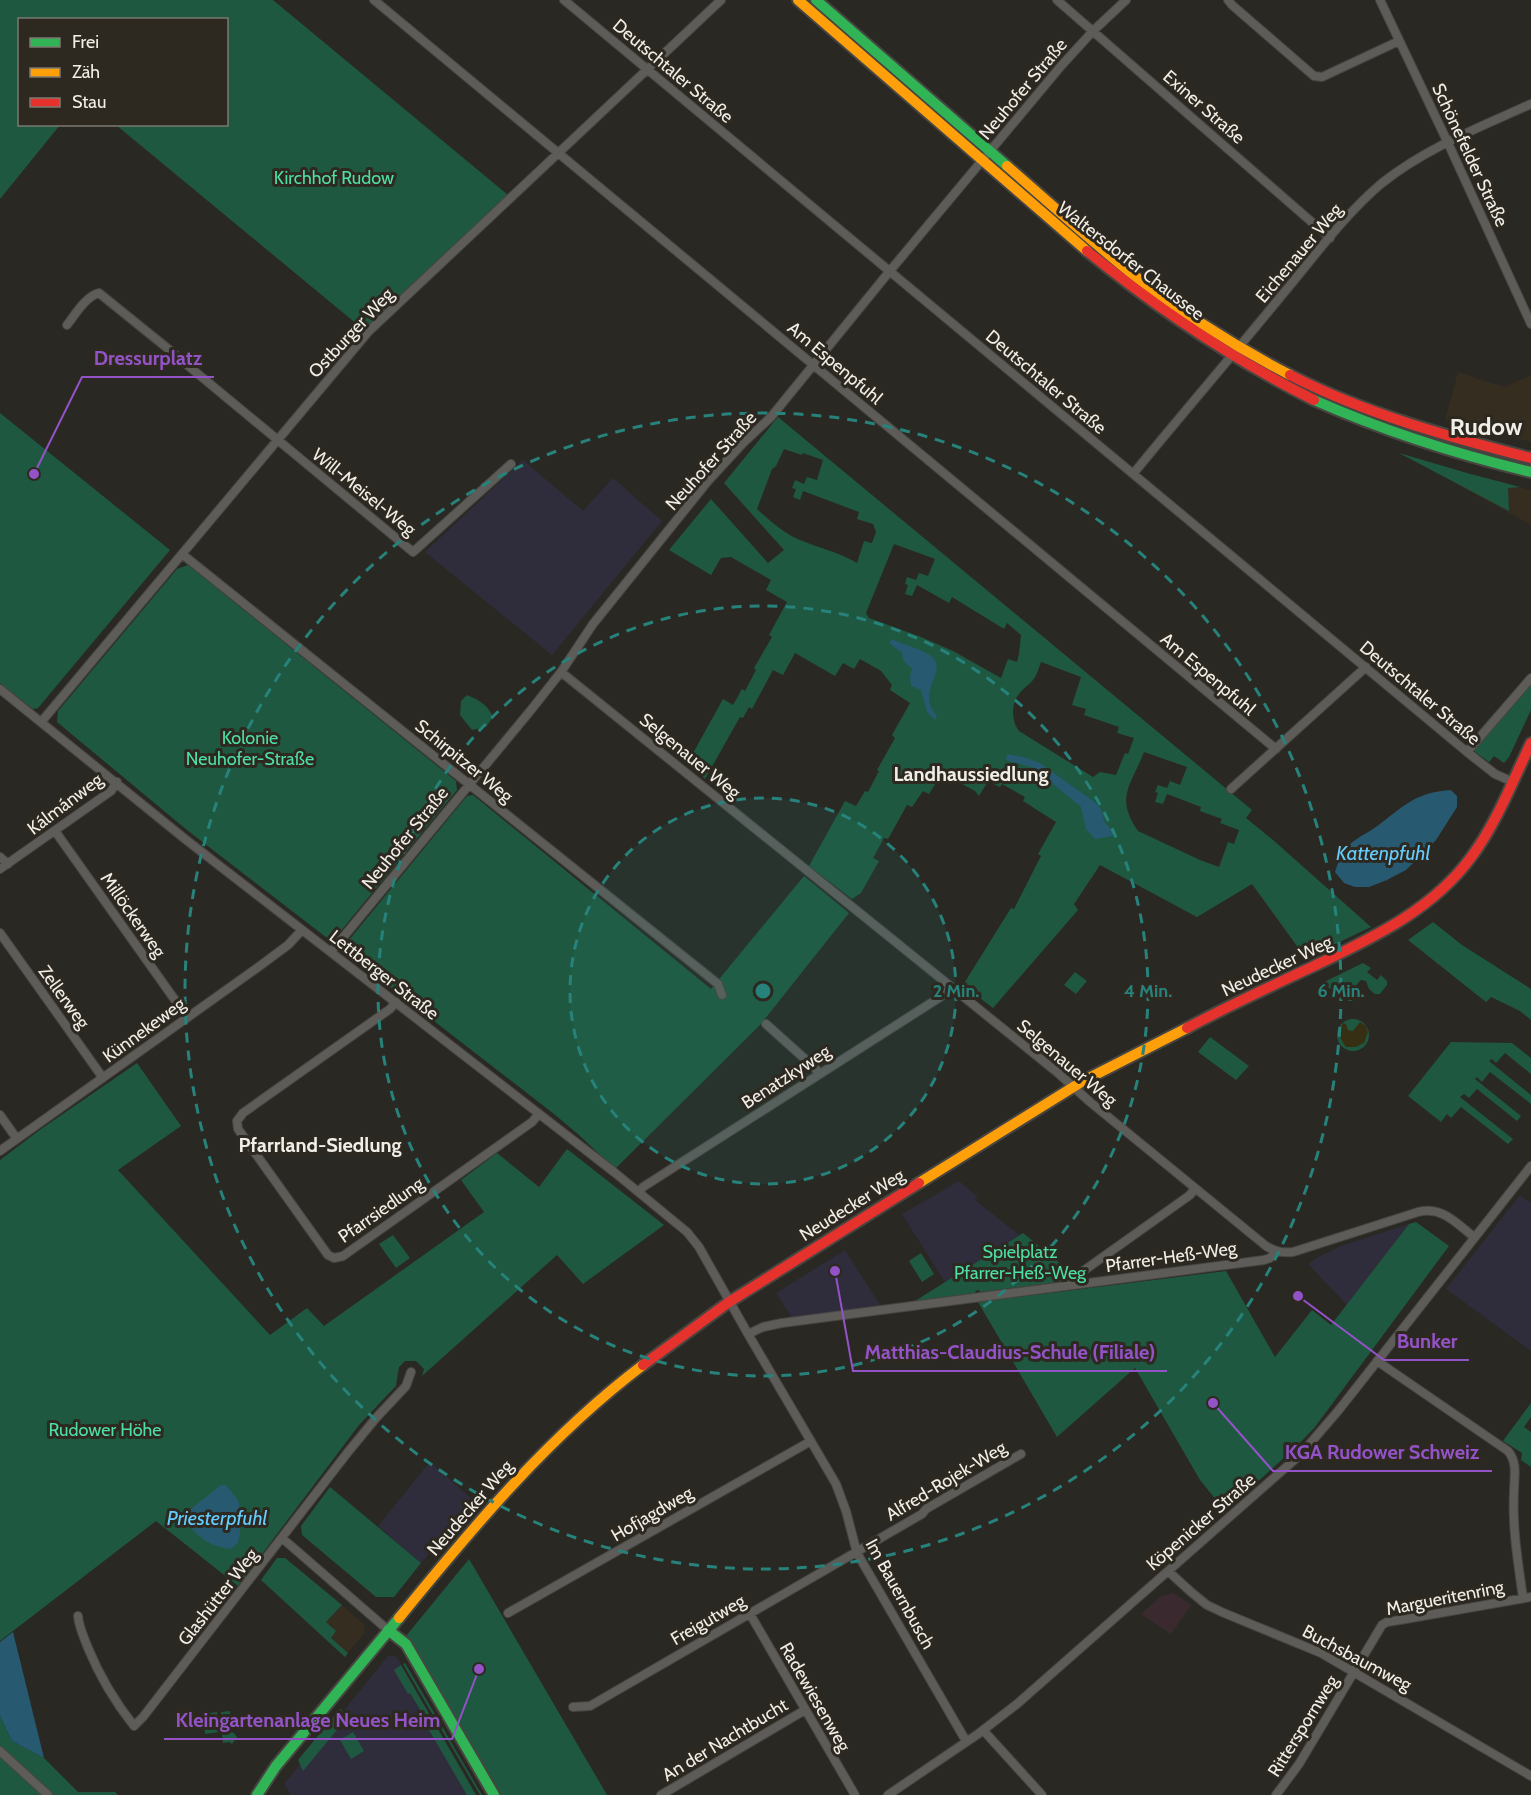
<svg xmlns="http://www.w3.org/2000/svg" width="1531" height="1795" viewBox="0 0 1531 1795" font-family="Cabin,sans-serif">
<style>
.built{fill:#342d20}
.industrial{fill:#3a2a2f}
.education{fill:#2f2d3b}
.green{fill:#1f5840;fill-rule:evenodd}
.sand{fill:#372f13}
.water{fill:#275970}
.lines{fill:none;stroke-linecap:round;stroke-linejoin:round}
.street-casing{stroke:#474541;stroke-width:10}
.fast-casing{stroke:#474541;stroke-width:14}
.slow-casing{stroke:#474541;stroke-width:14}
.jam-casing{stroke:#474541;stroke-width:14}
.street{stroke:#5e5c58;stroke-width:8}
.fast{stroke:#30b455;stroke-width:10}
.slow{stroke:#ff9f0a;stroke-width:10}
.jam{stroke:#e5322d;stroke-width:10}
.ring{fill:none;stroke:#26827a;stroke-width:3;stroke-dasharray:10 8}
.labels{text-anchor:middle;stroke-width:6;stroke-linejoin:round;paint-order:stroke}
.street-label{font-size:18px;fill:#f1eee8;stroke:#2d2920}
.park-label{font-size:18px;fill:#4ddfa6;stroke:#2d2920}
.neighbourhood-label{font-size:20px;font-weight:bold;fill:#f1eee8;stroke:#2d2920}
.water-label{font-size:20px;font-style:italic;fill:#65ccfe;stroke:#2d2920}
.district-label{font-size:24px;font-weight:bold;fill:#f1eee8;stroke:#2d2920}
.centre{fill:#26827a;stroke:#2d2920;stroke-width:3}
.ring-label{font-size:18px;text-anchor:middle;font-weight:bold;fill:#26827a;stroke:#2d2920;stroke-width:6;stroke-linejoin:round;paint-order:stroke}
.leader{fill:none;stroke:#9353c7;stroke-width:2}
.callout-dot{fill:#9353c7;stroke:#2d2920;stroke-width:2}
.callout-label{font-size:20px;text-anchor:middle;font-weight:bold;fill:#9353c7;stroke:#2d2920;stroke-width:6;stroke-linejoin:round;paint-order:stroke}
</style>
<rect width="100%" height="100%" fill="#2a2823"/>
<path class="built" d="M1458 372 1504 387 1531 375V442L1445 420Z
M1465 473 1531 490V525L1458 485Z
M342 1605 364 1624 365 1632 348 1653 330 1638 326 1622Z"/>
<path class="industrial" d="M1173 1593 1191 1605 1171 1634 1141 1614 1161 1596Z"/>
<path class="education" d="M523 460 583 511 613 478 662 521 552 655 425 552Z
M959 1181 978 1197 975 1200 1019 1235 945 1282 902 1214Z
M1520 1195 1531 1203V1351L1446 1289Z
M1409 1224 1347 1305 1308 1264 1320 1256 1341 1246Z
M845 1250 880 1305 792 1318 776 1293Z
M430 1462 474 1501 421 1563 378 1526Z
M388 1656H396L476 1795H291L284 1784Z"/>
<path class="green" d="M0 0H273L508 195 364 330 116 125 226 124V20H20V124L60 125 0 199Z
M996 162 1225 344 1224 347 1152 298 993 165Z
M0 413 170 550 38 708 33 709 0 683Z
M778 417 1252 810 1246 818 1273 840 1371 927 1323 950 1321 946 1302 953 1252 884 1197 917 1100 865 1074 904 1078 910 993 1008 963 985 1011 908 1014 909 1041 856 1038 854 1056 822 1023 801 1025 797 1002 784 1000 787 988 781 979 796 975 791 942 773 929 794 923 791 912 807 907 805 888 839 884 838 873 858 879 861 861 893 852 899 809 866 845 801 856 806 865 791 868 792 879 771 877 770 895 738 892 735 910 703 890 690 892 685 881 671 860 659 854 669 843 663 835 676 795 653 783 675 773 670 752 709 749 707 743 718 740 717 705 779 687 764 723 699 733 705 742 689 745 691 756 670 754 668 772 637 769 635 787 602 766 590 771 580 731 557 721 558 711 575 669 550 711 499 768 563 784 550 724 483ZM784 449 802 455 803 453 823 460 817 480 807 477 804 484 795 480 792 488 796 489 793 497 800 500 803 491 859 512 857 519 873 524 876 532 872 543 864 541 857 563C839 552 819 548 800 540 783 533 770 521 757 509L772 469 776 466ZM894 544 935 559 928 576 919 573 916 580 907 577 905 584 908 585 905 594 912 596 917 585 949 603 952 597 1004 629 1007 623 1021 635 1019 654 1017 662 1008 659 1001 678 953 651 921 637 869 618 866 613ZM1041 662 1081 677 1072 705 1086 709 1084 715 1119 727 1117 733 1134 738 1128 754 1125 753 1116 775 1100 772 1093 777 1019 731C1011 721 1011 704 1019 694 1023 688 1029 685 1033 680 1037 676 1039 667 1041 662ZM1144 752 1187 767 1180 785 1170 781 1167 788 1158 785 1155 792 1158 793 1155 802 1163 804 1167 794 1201 807 1200 811 1222 819 1220 823 1239 830 1234 844 1228 842 1219 867 1200 860 1138 831C1114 797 1132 784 1144 752Z
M1399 453 1467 473 1520 487 1508 488 1509 511Z
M188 565 456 781 457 790 335 938H327L187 830 57 722 58 711 177 569Z
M1531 682V710L1509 757 1504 763 1494 756 1489 762 1474 751V748Z
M467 695C479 700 488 705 493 717L486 727 472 730 460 715 461 701Z
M473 795 711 989 804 876 849 913 760 1025 615 1169 579 1135 554 1114 345 952 344 946 467 796Z
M1433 922 1462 945 1531 989V1020L1520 1011 1491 997 1486 1002 1408 940Z
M1363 963 1371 968 1367 972 1377 980 1381 975 1387 981V985L1380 994H1375L1369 989 1366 981 1361 980 1357 984 1352 1001H1349L1326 986 1324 982Z
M1075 972 1087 981 1076 994 1064 985Z
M1337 1035a16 16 0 1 1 32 0a16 16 0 1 1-32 0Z
M1210 1037 1249 1066 1236 1080 1198 1052Z
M1451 1042 1512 1043 1531 1058V1074L1505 1053 1496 1063 1492 1059 1489 1061 1531 1095V1104L1490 1072 1482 1082 1477 1077 1475 1079 1521 1116 1517 1121 1477 1089 1469 1098 1464 1094 1460 1097 1513 1139 1508 1144 1461 1107 1451 1118 1447 1114 1441 1122 1408 1096Z
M137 1063 181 1126 118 1170 270 1335 307 1308 324 1326 484 1212 461 1180 497 1153 539 1187 567 1149 664 1225 583 1284 557 1255 422 1376 424 1369 416 1361H405L399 1367 396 1386 359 1425 238 1586 156 1521 0 1641V1160L41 1129Z
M1416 1222 1449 1246 1315 1427 1296 1447 1225 1511 1200 1480 1135 1368 1057 1437 978 1302 1226 1271 1275 1357 1312 1310 1331 1325 1409 1224Z
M1023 1233 1072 1273 1059 1282 980 1292 979 1290 975 1291 976 1293 915 1301Z
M393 1235 410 1258 396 1268 379 1244Z
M921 1253 934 1274 922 1282 909 1261Z
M1531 1403V1417L1524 1427 1531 1432V1467L1521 1460 1522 1453 1503 1441Z
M330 1487 421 1563 394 1597H376L302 1535 301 1526Z
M277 1558H285L342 1605 326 1622 336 1631 331 1638 348 1653 345 1657 261 1580Z
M469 1559 607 1795H499L406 1636Z
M405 1663 482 1795H480L403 1664Z
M401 1665 476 1795H467L419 1713 421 1711 410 1693 408 1694 394 1670Z
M340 1709 343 1711 342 1713 346 1719 303 1771 298 1760Z
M230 1711 231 1719 225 1722 227 1731 234 1733 237 1737 232 1744 229 1742 223 1743 222 1734 223 1733 221 1712Z
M217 1712 219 1732 205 1734 203 1714Z
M0 1716 12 1741 44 1758 78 1792H115L118 1795H0Z
M353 1732 364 1751 351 1759 340 1740Z"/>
<path class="sand" d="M1360 1022 1366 1026 1368 1032 1364 1043 1356 1047H1346C1339 1038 1338 1033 1343 1023L1346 1024 1348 1030 1353 1031Z"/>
<path class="water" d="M892 639C902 644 924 650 931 656 950 671 914 691 937 716L935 720 927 712 921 690 911 686 910 676 912 669 903 660 902 653 889 643Z
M1007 754 1027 758 1040 763 1096 803 1101 809 1105 823 1114 833 1112 836 1102 838 1095 839 1092 836 1086 829 1081 807 1034 768 1006 760Z
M1451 790 1457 796V807L1436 840 1406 870 1387 880 1369 887H1355L1344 883 1335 872C1347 835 1359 842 1385 820 1408 802 1420 792 1451 790Z
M221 1485H226C230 1490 235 1495 238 1501 241 1507 241 1532 239 1538 239 1543 234 1547 230 1549 210 1546 197 1538 186 1520L191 1509Z
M13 1632 44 1758 12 1741 0 1716V1642Z"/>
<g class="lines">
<defs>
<path id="street" d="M374 0 1276 749
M564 0 1467 752 1495 774 1513 782
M1057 0 1330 238
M1228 0 1232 5 1314 76 1322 77 1399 41
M1380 0 1448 143 1531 324
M67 325C75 315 86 296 99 293L177 356
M186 364 413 552 511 464
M1133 474C1182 414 1233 355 1282 295 1314 257 1344 215 1382 183 1426 148 1480 127 1531 104
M182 554 718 984 722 995
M561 672 1058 1073 1090 1102 1266 1246C1276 1252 1282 1253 1293 1252L1418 1212C1442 1206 1456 1223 1474 1237
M0 689 185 839 614 1172 687 1232 699 1247 748 1334 836 1484 846 1511 857 1553 966 1741
M42 721 369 331 721 0
M1467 752 1531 678
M1231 789 1366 667
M55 831 187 1017
M0 857 8 864
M0 869 111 791 117 782
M0 933 103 1078
M331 952 531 710 561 672 593 624 708 481 743 443 771 417 889 272 1061 66 1093 31 1126 0
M396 1002 390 1009 243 1113 237 1121 238 1129 328 1255 334 1258 343 1256 532 1122 538 1115
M766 1024 815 1068 819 1074
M0 1115 17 1139
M0 1151 257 968 288 945 302 930
M639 1192 643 1187 945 994 950 987
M1073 1285 1072 1279 1190 1195 1195 1188
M748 1334 763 1327 782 1323 1264 1260 1270 1258 1276 1252
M1377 1361 1508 1451C1518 1463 1514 1477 1514 1491 1512 1527 1518 1562 1523 1598
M282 1538 388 1630
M1168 1571 1191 1592 1207 1605 1224 1613 1321 1653 1531 1776
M508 1613 811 1441
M750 1614 855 1795
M78 1616C79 1628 84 1637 88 1648 100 1677 115 1702 134 1726L143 1717 348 1452 376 1418 406 1386 411 1372
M573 1707 590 1706 922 1514 926 1509 1021 1454
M983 1730 1042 1795
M0 1751 48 1795
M661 1795 805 1710
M888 1795 978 1734 1017 1704 1301 1454 1338 1411 1531 1166
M1276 1795 1299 1764 1382 1625 1387 1622 1400 1620 1531 1597"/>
<path id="fast" d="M816 0 1007 166
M1314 400C1384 431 1456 454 1531 472
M388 1630 406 1644 494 1795
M257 1795 276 1766 399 1618"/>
<path id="slow" d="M798 0 1087 251
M1007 166C1050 203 1092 242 1136 277 1184 314 1236 347 1290 375
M919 1183 1083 1081 1187 1028
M399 1618C473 1527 549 1436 643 1365"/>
<path id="jam" d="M1087 251C1158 309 1232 359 1314 400
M1290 375C1366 414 1449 437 1531 458
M1187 1028C1228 1006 1271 986 1314 966 1372 938 1433 910 1472 856 1497 822 1513 780 1531 743
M643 1365 729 1302 919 1183"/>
</defs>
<use href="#street" class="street-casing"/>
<use href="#fast" class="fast-casing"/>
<use href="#slow" class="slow-casing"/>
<use href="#jam" class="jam-casing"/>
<use href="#street" class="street"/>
<use href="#fast" class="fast"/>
<use href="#slow" class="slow"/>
<use href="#jam" class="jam"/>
</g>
<circle cx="763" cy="991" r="193" fill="#26827a" fill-opacity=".12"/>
<g class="ring">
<circle cx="763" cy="991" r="193"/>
<circle cx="763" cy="991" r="385"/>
<circle cx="763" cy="991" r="578"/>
</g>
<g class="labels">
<g class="street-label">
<text transform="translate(673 71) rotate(40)" y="6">Deutschtaler Straße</text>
<text transform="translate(1023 89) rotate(-50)" y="6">Neuhofer Straße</text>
<text transform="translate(1204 107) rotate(41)" y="6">Exiner Straße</text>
<text transform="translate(1470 155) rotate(65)" y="6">Schönefelder Straße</text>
<text transform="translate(1299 253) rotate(-50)" y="6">Eichenauer Weg</text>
<text transform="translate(1131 261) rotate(38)" y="6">Waltersdorfer Chaussee</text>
<text transform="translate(351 333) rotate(-47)" y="6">Ostburger Weg</text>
<text transform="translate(835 363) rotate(40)" y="6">Am Espenpfuhl</text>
<text transform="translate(1046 382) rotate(40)" y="6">Deutschtaler Straße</text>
<text transform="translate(711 461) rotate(-48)" y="6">Neuhofer Straße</text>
<text transform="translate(364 492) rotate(39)" y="6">Will-Meisel-Weg</text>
<text transform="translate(1208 674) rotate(40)" y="6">Am Espenpfuhl</text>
<text transform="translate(1420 693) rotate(40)" y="6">Deutschtaler Straße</text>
<text transform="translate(690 756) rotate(39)" y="6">Selgenauer Weg</text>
<text transform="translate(464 761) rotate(39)" y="6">Schirpitzer Weg</text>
<text transform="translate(65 804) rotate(-37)" y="6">Kálmánweg</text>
<text transform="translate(405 838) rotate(-51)" y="6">Neuhofer Straße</text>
<text transform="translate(133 915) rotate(55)" y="6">Millöckerweg</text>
<text transform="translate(1277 966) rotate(-25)" y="6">Neudecker Weg</text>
<text transform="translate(384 975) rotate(38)" y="6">Lettberger Straße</text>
<text transform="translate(64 997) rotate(54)" y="6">Zellerweg</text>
<text transform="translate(144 1030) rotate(-36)" y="6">Künnekeweg</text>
<text transform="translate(1067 1063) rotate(40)" y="6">Selgenauer Weg</text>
<text transform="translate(786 1077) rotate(-33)" y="6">Benatzkyweg</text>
<text transform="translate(852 1205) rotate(-32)" y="6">Neudecker Weg</text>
<text transform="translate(381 1210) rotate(-35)" y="6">Pfarrsiedlung</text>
<text transform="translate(1171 1257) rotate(-8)" y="6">Pfarrer-Heß-Weg</text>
<text transform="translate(946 1481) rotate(-31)" y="6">Alfred-Rojek-Weg</text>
<text transform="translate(470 1508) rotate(-49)" y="6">Neudecker Weg</text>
<text transform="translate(652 1514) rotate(-30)" y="6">Hofjagdweg</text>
<text transform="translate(1201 1522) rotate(-41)" y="6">Köpenicker Straße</text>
<text transform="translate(900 1594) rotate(61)" y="6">Im Bauernbusch</text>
<text transform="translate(218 1597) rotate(-52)" y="6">Glashütter Weg</text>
<text transform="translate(1445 1598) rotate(-11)" y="6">Margueritenring</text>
<text transform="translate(708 1620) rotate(-30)" y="6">Freigutweg</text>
<text transform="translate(1357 1658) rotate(28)" y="6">Buchsbaumweg</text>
<text transform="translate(815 1697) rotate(60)" y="6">Radewiesenweg</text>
<text transform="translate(1303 1726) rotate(-58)" y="6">Ritterspornweg</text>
<text transform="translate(725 1740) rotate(-31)" y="6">An der Nachtbucht</text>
</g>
<g class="park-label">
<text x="334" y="184">Kirchhof Rudow</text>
<text x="250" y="744">Kolonie<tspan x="250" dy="21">Neuhofer-Straße</tspan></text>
<text x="1020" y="1258">Spielplatz<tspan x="1020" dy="21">Pfarrer-Heß-Weg</tspan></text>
<text x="105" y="1436">Rudower Höhe</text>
</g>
<g class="neighbourhood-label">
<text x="971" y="781">Landhaussiedlung</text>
<text x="320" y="1152">Pfarrland-Siedlung</text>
</g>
<g class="water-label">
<text x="1383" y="860">Kattenpfuhl</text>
<text x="217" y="1525">Priesterpfuhl</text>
</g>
<g class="district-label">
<text x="1486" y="435">Rudow</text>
</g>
</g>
<circle cx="763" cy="991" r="9" class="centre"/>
<g class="ring-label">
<text x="956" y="997">2 Min.</text>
<text x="1148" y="997">4 Min.</text>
<text x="1341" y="997">6 Min.</text>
</g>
<path class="leader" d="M34 474L82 377H214M1298 1296L1384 1360H1469M835 1271L853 1371H1167M1213 1403L1273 1471H1492M479 1669L452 1739H164"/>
<g class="callout-dot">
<circle cx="34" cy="474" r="6"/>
<circle cx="1298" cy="1296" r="6"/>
<circle cx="835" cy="1271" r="6"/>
<circle cx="1213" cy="1403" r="6"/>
<circle cx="479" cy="1669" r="6"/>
</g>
<g class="callout-label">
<text x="148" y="365">Dressurplatz</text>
<text x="1427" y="1348">Bunker</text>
<text x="1010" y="1359">Matthias-Claudius-Schule (Filiale)</text>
<text x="1382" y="1459">KGA Rudower Schweiz</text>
<text x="308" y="1727">Kleingartenanlage Neues Heim</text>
</g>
<rect x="18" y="18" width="210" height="108" fill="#2d2920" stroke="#7b7870" stroke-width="1.5"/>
<rect x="30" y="38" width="30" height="9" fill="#30b455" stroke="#7b7870" stroke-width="1.5"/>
<text x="72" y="48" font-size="18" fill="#f1eee8">Frei</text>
<rect x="30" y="68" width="30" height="9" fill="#ff9f0a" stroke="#7b7870" stroke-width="1.5"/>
<text x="72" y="78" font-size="18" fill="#f1eee8">Zäh</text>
<rect x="30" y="98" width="30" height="9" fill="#e5322d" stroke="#7b7870" stroke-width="1.5"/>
<text x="72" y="108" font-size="18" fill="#f1eee8">Stau</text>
</svg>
